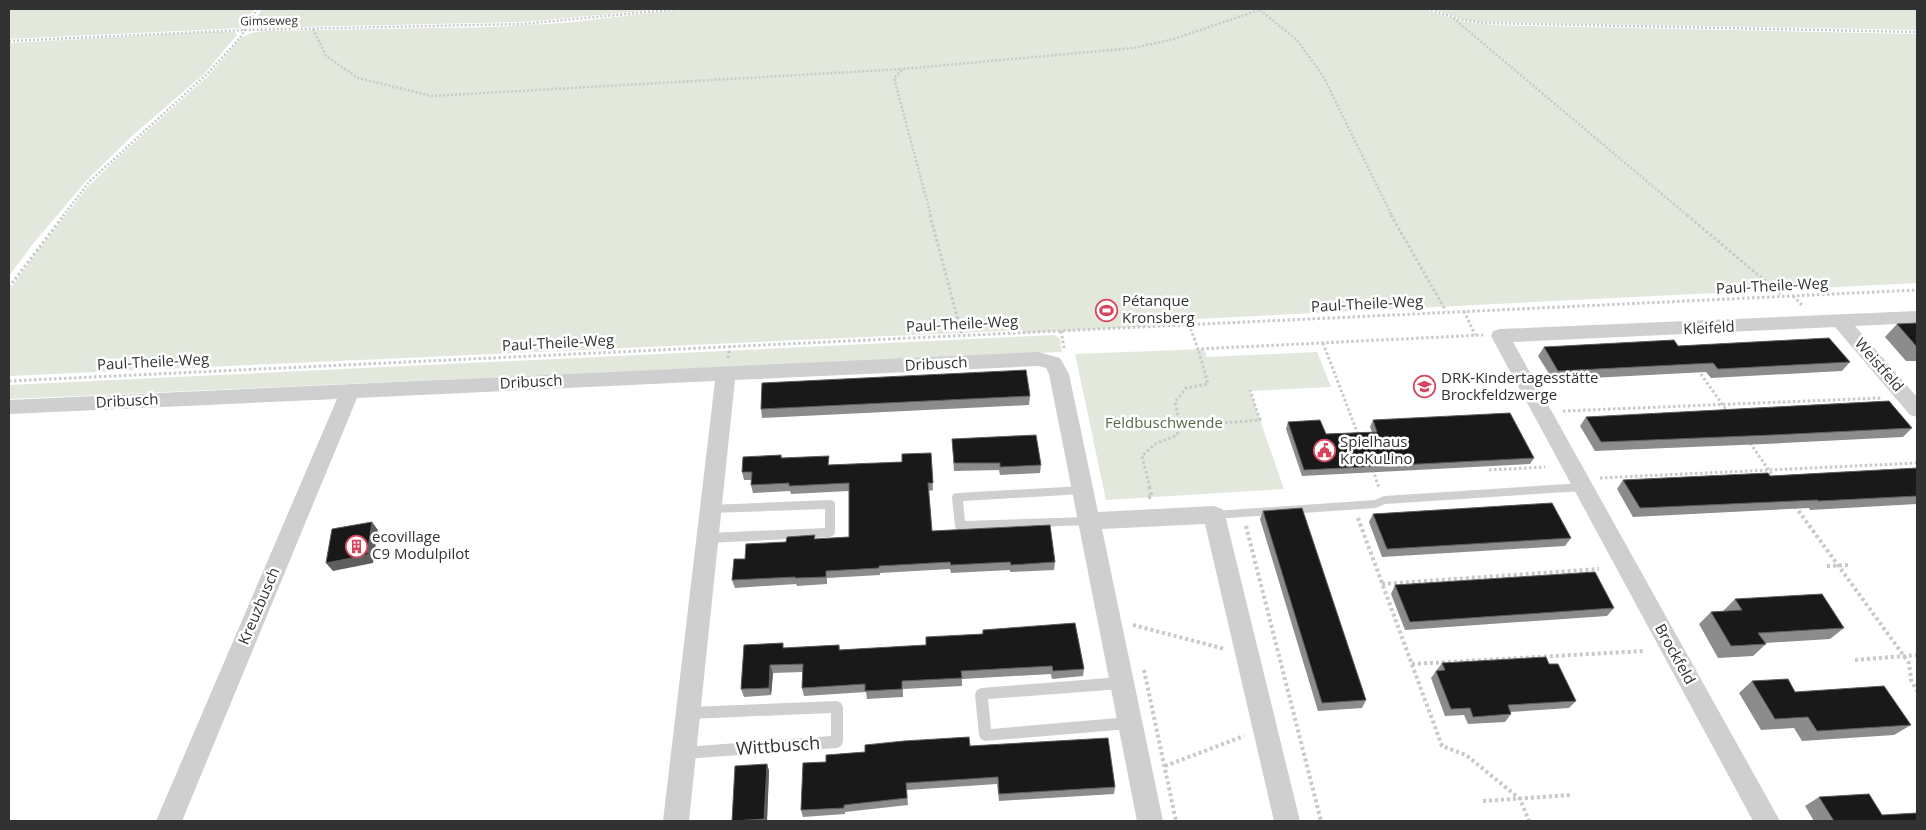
<svg xmlns="http://www.w3.org/2000/svg" width="1926" height="830" viewBox="0 0 1926 830" font-family="'Open Sans',sans-serif">
<style>
.green{fill:#e3e8dc}
.lines{fill:none;stroke-linecap:round;stroke-linejoin:round}
.path-far2{stroke:#c9c9c9;stroke-width:2.5;stroke-dasharray:2 2;stroke-linecap:butt}
.path-far1{stroke:#c9c9c9;stroke-width:3;stroke-dasharray:2.5 2.5;stroke-linecap:butt}
.path{stroke:#c9c9c9;stroke-width:4;stroke-dasharray:3 3;stroke-linecap:butt}
.service{fill:#cfcfcf;fill-rule:evenodd}
.minor{fill:#cfcfcf;fill-rule:evenodd}
.wall{fill:#8c8c8c}
.shaded-wall{fill:#5e5e5e}
.building{fill:#191919;stroke:#5e5e5e}
.labels{text-anchor:middle;stroke-width:5;stroke-linejoin:round;paint-order:stroke}
.far-street-label{font-size:12px;fill:#323232;stroke:#fff}
.street-label{font-size:15px;fill:#323232;stroke:#fff}
.poi-label{font-size:15px;fill:#323232;stroke:#fff;text-anchor:start}
.park-label{font-size:15px;fill:#596b42;stroke:#fff}
.near-street-label{font-size:18px;fill:#323232;stroke:#fff}
</style>
<rect width="100%" height="100%" fill="#fff"/>
<path class="green" d="M9 9H254L243 28 9 39Z
M262 9H664L524 22 251 28Z
M686 9H1423L1461 21 1492 25 1917 34V283L1196 319 1197 324 1023 333 1022 330 9 376V291L30 261 87 188 113 162 209 75 241 38 251 33 264 31 491 27 563 23Z
M1431 9H1917V30L1482 22 1467 20Z
M210 32H235L237 35 205 73 132 136 87 180 32 245 9 276V43Z
M1055 335 1060 339 1062 352 9 399V385Z
M1204 349 1207 357 1317 352 1331 387 1250 391 1284 489 1106 500 1075 354Z"/>
<g class="lines">
<path class="path-far2" d="M1427 9 1459 19 1484 23 1917 32
M1260 10 1297 40 1323 76 1392 216
M1453 18 1688 216
M313 29 326 56 358 78 432 96 903 69
M9 41 245 30 523 24 679 9
M63 216 90 181 207 74 240 38 257 9
M931 216 894 78 903 69 1134 48 1174 39 1262 9"/>
<path class="path-far1" d="M930 215 962 335
M1391 215 1446 311
M1687 215 1783 296
M9 287 64 215
M1793 296 1803 306
M1464 311 1475 335
M1189 324 1198 349 1483 335
M1061 331 1064 348
M1323 343 1359 437
M728 358 730 346
M1698 370 1727 411
M9 381 1917 290
M1563 411 1881 398
M1180 426 1260 420 1250 390
M1750 443 1775 479
M1373 470 1379 488
M1489 470 1545 467
M1600 478 1917 463
M1150 488 1142 456 1155 444 1177 435 1180 426 1175 402 1186 388 1208 384 1198 349"/>
<path class="path" d="M1148 497H1152L1149 487
M1795 506 1909 663 1911 680 1917 691
M1358 518 1442 746 1466 755 1520 799 1529 821
M1246 526 1321 821
M1827 566 1850 565
M1382 584 1599 569
M1133 625 1225 649
M1855 660 1917 655
M1412 664 1644 651
M1144 670 1176 821
M1165 766 1244 736
M1483 801 1572 795"/>
<path class="service" d="M1583 483 1587 484 1588 487 1587 490 1583 491 1385 504 1376 508 1214 519 1210 518 1209 515 1210 512 1214 511 1375 500 1384 496Z
M1083 486 1087 487 1088 490 1087 493 1083 494 963 501 965 521 1088 517 1092 518 1093 521 1092 524 1088 525 960 530 956 529 955 526 952 497 953 494 957 493Z
M830 500 834 501 835 504V532L834 535 830 537 708 543 704 541 703 538 704 535 708 533 825 528V509L711 513 707 512 706 509 707 506 711 505Z
M1121 677 1125 679 1127 683 1125 687 1121 689 988 699 991 729 1129 717 1133 719 1135 723 1133 727 1129 729 985 741 981 739 979 735 975 694 977 690 981 688Z
M837 701 841 703 843 707V742L841 746 837 748 684 759 679 757 678 753 679 749 684 747 831 736V713L689 719 685 717 683 713 685 709 689 707Z"/>
<path class="minor" d="M1917 311V323L1855 326 1917 397V417L1910 415 1835 327 1513 342 1780 821H1753L1491 336 1493 331 1500 329Z
M1038 352 1060 358 1069 374 1098 512 1214 506 1222 509 1225 515 1300 821H1274L1205 524 1102 529 1163 821H1137L1049 374 1046 368 1038 366 735 380 689 821H663L715 381 357 398 182 821H156L337 399 9 414V400Z"/>
</g>
<path class="wall" d="M1917 323V361H1906L1885 337 1897 324Z
M1678 346 1850 362 1842 371 1711 378 1706 372 1553 380 1538 356 1544 347Z
M762 383 1030 396 1029 405 762 418 761 409Z
M1586 417 1912 428 1903 437 1764 444 1595 451 1580 426Z
M1373 420 1534 458 1530 464 1302 476 1286 429 1288 422 1326 434 1372 432 1370 427Z
M952 439 1041 465 1040 473 1000 475 999 470 954 471Z
M931 453 933 490 929 491 932 531 1055 562 1054 570 1010 572V570L951 573 950 569 880 573V575L827 578V584L797 586 796 584 735 588 732 580 745 559 786 542 815 535V539L849 537V491L791 494 790 491 753 493 751 485V480H744L742 472 781 455 782 458 830 465 902 462Z
M1917 468V504L1810 510 1809 508 1633 517 1617 489 1623 480 1770 476Z
M1263 511 1366 700 1362 708 1318 711 1260 519Z
M1373 514 1571 538 1565 546 1382 557 1369 522Z
M1395 585 1614 608 1607 616 1405 630 1391 594Z
M1735 599 1844 628 1830 639 1765 643 1766 644 1753 656 1718 658 1699 624 1711 612 1723 611Z
M983 630 1084 669 1083 676 1052 679 1051 674 962 679V686L903 689V697L867 699 866 692 804 696 802 688 803 672 773 673 771 695 744 697 741 689 784 648 839 645 840 650 926 645 982 634Z
M1442 663 1549 664 1576 701 1569 708 1510 712 1511 714 1505 722 1468 724 1464 715 1445 716 1431 678Z
M1752 681 1795 692 1911 725 1894 735 1802 741 1794 728 1761 730 1739 693Z
M970 746 1115 787 1114 794 999 801 997 784 907 790 908 805 845 812V814L803 817 801 810 826 762Z
M767 764 769 771 767 821H732Z
M1819 797 1882 815 1917 821H1814L1805 806Z"/>
<path class="shaded-wall" d="M372 522 378 530 373 563 333 571 326 563Z
M770 665 773 673 771 695 769 688Z
M767 764 769 771 767 821H765L764 819Z"/>
<path class="building" d="M1917 323V347L1897 324Z
M1829 338 1850 362 1718 369 1713 363 1558 371 1544 347 1674 340 1678 346Z
M1026 370 1030 396 761 409 762 383Z
M1889 401 1912 428 1772 435 1601 442 1586 417Z
M1510 413 1534 458 1304 470 1288 422 1320 420 1326 434 1377 432 1373 420Z
M1036 435 1041 465 1000 467V463H954L952 439Z
M931 453 933 483H928L932 531 1050 525 1055 562 1011 565 1010 562 951 565 950 562 879 566V568L826 571V577L795 578V577L732 580 734 559H745L746 544 786 542 787 537 815 535 814 539 849 537V483L789 486V483L751 485 752 472H742L743 457 781 455V458L829 456 828 465 902 462V454Z
M1917 468V496L1819 501 1817 500 1640 508 1623 480 1768 473 1770 476Z
M1552 503 1571 538 1387 549 1373 514Z
M1302 508 1366 700 1322 703 1263 511Z
M372 522 367 555 326 563 332 529Z
M1595 572 1614 608 1410 622 1395 585Z
M1822 594 1844 628 1758 633 1766 644 1731 646 1711 612 1742 610 1735 599Z
M1075 623 1084 669 1053 671 1052 666 961 671 962 678 902 681V689L865 691V684L802 688 803 664 770 665 769 688 741 689 744 645 783 643V648L839 645V650L926 645V637L983 634V630Z
M1546 657 1549 664H1558L1576 701 1508 705 1511 714 1473 717 1470 708 1451 709 1436 671 1445 670 1442 663Z
M1788 679 1795 692 1884 686 1911 725 1817 731 1808 717 1775 719 1752 681Z
M969 737 970 746 1108 738 1115 787 999 794 998 777 906 783 907 798 844 805V808L801 810 803 763 826 762V755L865 752V745L904 741Z
M767 764 764 819 732 821 735 766Z
M1869 794 1882 815 1917 813V821H1834L1819 797Z"/>
<defs>
<symbol id="stadium-ring" viewBox="-11 -11 22 22"><circle r="9.5" fill="#fff" stroke="#d7465e" stroke-width="1.5"/><path d="M0-5a6.5 5 0 1 0 0 10a6.5 5 0 1 0 0-10ZM-3.5-1.8h7v3.6h-7Z" fill="#d7465e"/></symbol>
<symbol id="school-ring" viewBox="-11 -11 22 22"><circle r="9.5" fill="#fff" stroke="#d7465e" stroke-width="1.5"/><path d="M0-5L7-2L0 1L-7-2ZM-4 1L0 2.5L4 1V4Q0 6-4 4Z" fill="#d7465e"/></symbol>
<symbol id="civic-ring" viewBox="-11 -11 22 22"><circle r="9.5" fill="#fff" stroke="#d7465e" stroke-width="1.5"/><path d="M-.6-6.5H3V-4.5H.6V-3L4-1V1h2V6H-6V1h2V-1L-.6-3ZM-1.2 2.5V6h2.4V2.5Z" fill="#d7465e"/></symbol>
<symbol id="building-ring" viewBox="-11 -11 22 22"><circle r="9.5" fill="#fff" stroke="#d7465e" stroke-width="1.5"/><path d="M-4-6H4V6H1V3H-1V6H-4ZM-2.5-4.3h1.7v1.8h-1.7ZM.8-4.3h1.7v1.8H.8ZM-2.5-1h1.7V.8h-1.7ZM.8-1h1.7V.8H.8Z" fill="#d7465e"/></symbol>
</defs>
<g fill-rule="evenodd">
<use href="#stadium-ring" x="1094" y="298" width="25" height="25"/>
<use href="#school-ring" x="1412" y="374" width="25" height="25"/>
<use href="#civic-ring" x="1312" y="438" width="25" height="25"/>
<use href="#building-ring" x="344" y="534" width="25" height="25"/>
</g>
<g class="labels">
<g class="far-street-label">
<text transform="translate(269 21) rotate(-1)" y="4">Gimseweg</text>
</g>
<g class="street-label">
<text transform="translate(1772 286) rotate(-3)" y="5">Paul-Theile-Weg</text>
<text transform="translate(1367 304) rotate(-3)" y="5">Paul-Theile-Weg</text>
<text transform="translate(962 324) rotate(-3)" y="5">Paul-Theile-Weg</text>
<text transform="translate(1709 328) rotate(-3)" y="5">Kleifeld</text>
<text transform="translate(558 343) rotate(-3)" y="5">Paul-Theile-Weg</text>
<text transform="translate(153 362) rotate(-3)" y="5">Paul-Theile-Weg</text>
<text transform="translate(936 364) rotate(-3)" y="5">Dribusch</text>
<text transform="translate(1879 365) rotate(49)" y="5">Weistfeld</text>
<text transform="translate(531 382) rotate(-3)" y="5">Dribusch</text>
<text transform="translate(127 401) rotate(-3)" y="5">Dribusch</text>
<text transform="translate(259 606) rotate(-67)" y="5">Kreuzbusch</text>
<text transform="translate(1675 654) rotate(61)" y="5">Brockfeld</text>
</g>
<g class="poi-label">
<text x="1122" y="306">Pétanque<tspan x="1122" dy="17">Kronsberg</tspan></text>
<text x="1441" y="383">DRK-Kindertagesstätte<tspan x="1441" dy="17">Brockfeldzwerge</tspan></text>
<text x="1340" y="447">Spielhaus<tspan x="1340" dy="17">KroKuLino</tspan></text>
<text x="372" y="542">ecovillage<tspan x="372" dy="17">C9 Modulpilot</tspan></text>
</g>
<g class="park-label">
<text x="1164" y="428">Feldbuschwende</text>
</g>
<g class="near-street-label">
<text transform="translate(778 746) rotate(-4)" y="6">Wittbusch</text>
</g>
</g>
<rect width="1926" height="830" fill="none" stroke="#323232" stroke-width="20"/>
</svg>
